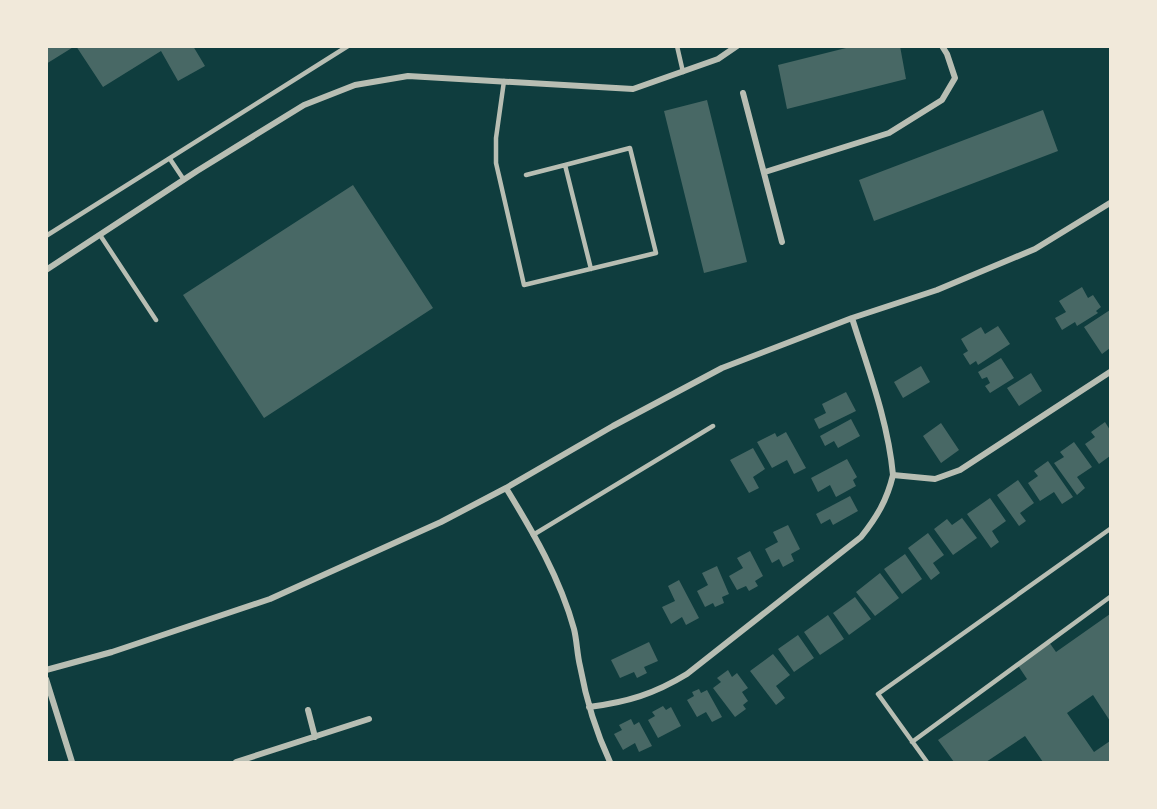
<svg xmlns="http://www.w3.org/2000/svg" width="1157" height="809" viewBox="0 0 1157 809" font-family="Literata,serif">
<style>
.building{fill:#486865}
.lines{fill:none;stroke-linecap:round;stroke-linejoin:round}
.service{stroke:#b8beb3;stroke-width:4.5}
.minor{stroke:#b8beb3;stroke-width:6}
</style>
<rect width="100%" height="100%" fill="#0f3d3e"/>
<path class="building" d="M46 46H75L46 64Z
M76 46H193L205 66 178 81 161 51 103 87Z
M854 46H900L906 79 787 109 778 65Z
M707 100 747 262 704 273 664 111Z
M1043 110 1058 151 874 221 859 180Z
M353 185 433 308 264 418 183 295Z
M1082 287 1088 298 1093 295 1101 307 1096 311 1098 313 1077 326 1075 322 1062 330 1055 318 1066 312 1059 301Z
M1110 310V348L1102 354 1084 327Z
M998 326 1010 344 978 365 976 361 970 365 963 354 968 351 961 339 981 327 985 334Z
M1001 358 1014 378 990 393 985 386 990 383 987 377 982 379 978 372Z
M921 366 930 382 903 398 894 382Z
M1031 373 1042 391 1019 406 1007 388Z
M846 392 856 411 819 429 814 419 826 413 822 404Z
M851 419 860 436 838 448 834 441 825 446 820 436Z
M1105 422 1110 430V456L1099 464 1085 444 1095 437 1091 432Z
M941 423 959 450 941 463 923 436Z
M786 432 806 468 794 474 787 460 772 468 757 442 775 433 777 437Z
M1074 442 1092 467 1077 477 1085 488 1077 495 1054 463 1064 457 1060 452Z
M753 448 765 469 753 477 759 488 749 493 730 460Z
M847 459 857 477 853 480 856 486 836 497 830 485 818 492 811 478Z
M1048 461 1073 497 1062 504 1054 492 1040 501 1028 483 1038 476 1034 471Z
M1018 480 1034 503 1020 513 1026 521 1019 526 997 495Z
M850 496 858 511 833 525 830 519 821 524 816 514Z
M990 498 1006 521 992 531 999 542 991 548 967 514Z
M962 518 977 538 953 555 934 529 947 519 952 525Z
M788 525 800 549 791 554 794 561 783 567 779 559 772 563 765 549 778 542 773 532Z
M928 533 944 555 933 563 940 573 931 580 908 548Z
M750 551 763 576 755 581 758 586 749 591 746 586 737 590 729 576 743 568 737 558Z
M905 554 922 579 902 594 884 569Z
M717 566 729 594 722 597 724 603 715 607 713 603 705 607 697 591 708 585 702 573Z
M880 573 899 598 875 616 856 592Z
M679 580 699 618 686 625 682 617 671 624 662 607 675 601 668 586Z
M855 597 871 619 849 635 833 613Z
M1110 614V721L1093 695 1067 713 1094 752 1110 741V762H1043L1025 736 986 762H954L938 740 1027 679 1017 664 1049 642 1056 652Z
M828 615 844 639 820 655 804 632Z
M798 635 814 658 794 672 778 649Z
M649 642 658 661 644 667 647 673 637 678 634 672 620 678 611 660Z
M773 654 790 675 776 686 785 698 776 705 750 671Z
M728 670 732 677 737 673 748 688 742 692 748 701 743 705 746 709 735 717 713 688 721 682 717 678Z
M699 689 701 693 707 690 722 717 712 722 706 712 697 717 687 700 694 696 692 692Z
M663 706 666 710 671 707 681 726 658 738 648 720 655 716 652 712Z
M631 719 634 725 639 722 652 746 639 752 635 743 623 750 614 734 622 730 619 725Z"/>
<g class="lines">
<path class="service" d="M677 46 683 72
M504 81 496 138V163L524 285 656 253 630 148 565 165 591 269
M170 159 184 180
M526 175 565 165
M100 235 156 320
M46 236 348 46
M533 535 713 426
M912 742 1110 597
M927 762 878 694 1110 529"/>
<path class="minor" d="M743 93 782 242
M765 172 889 133 942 100 955 78 947 54 942 46
M46 270 197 171 304 105 355 85 408 76 633 89 718 59 737 46
M852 318C868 369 888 421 893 475
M506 488C533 532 560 578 574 629 577 641 577 654 580 666 586 699 596 732 610 762
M46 670 112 652 270 599 441 522 506 488 613 426 722 368 852 318 937 290 1035 249 1110 203
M46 679 72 762
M589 707C628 702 654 694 687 674L861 537C877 517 887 500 893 475L935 479 960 470 1110 372
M308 710 315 737
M236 762 369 719"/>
</g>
<rect width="1157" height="809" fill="none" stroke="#f1e9da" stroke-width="96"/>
</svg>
